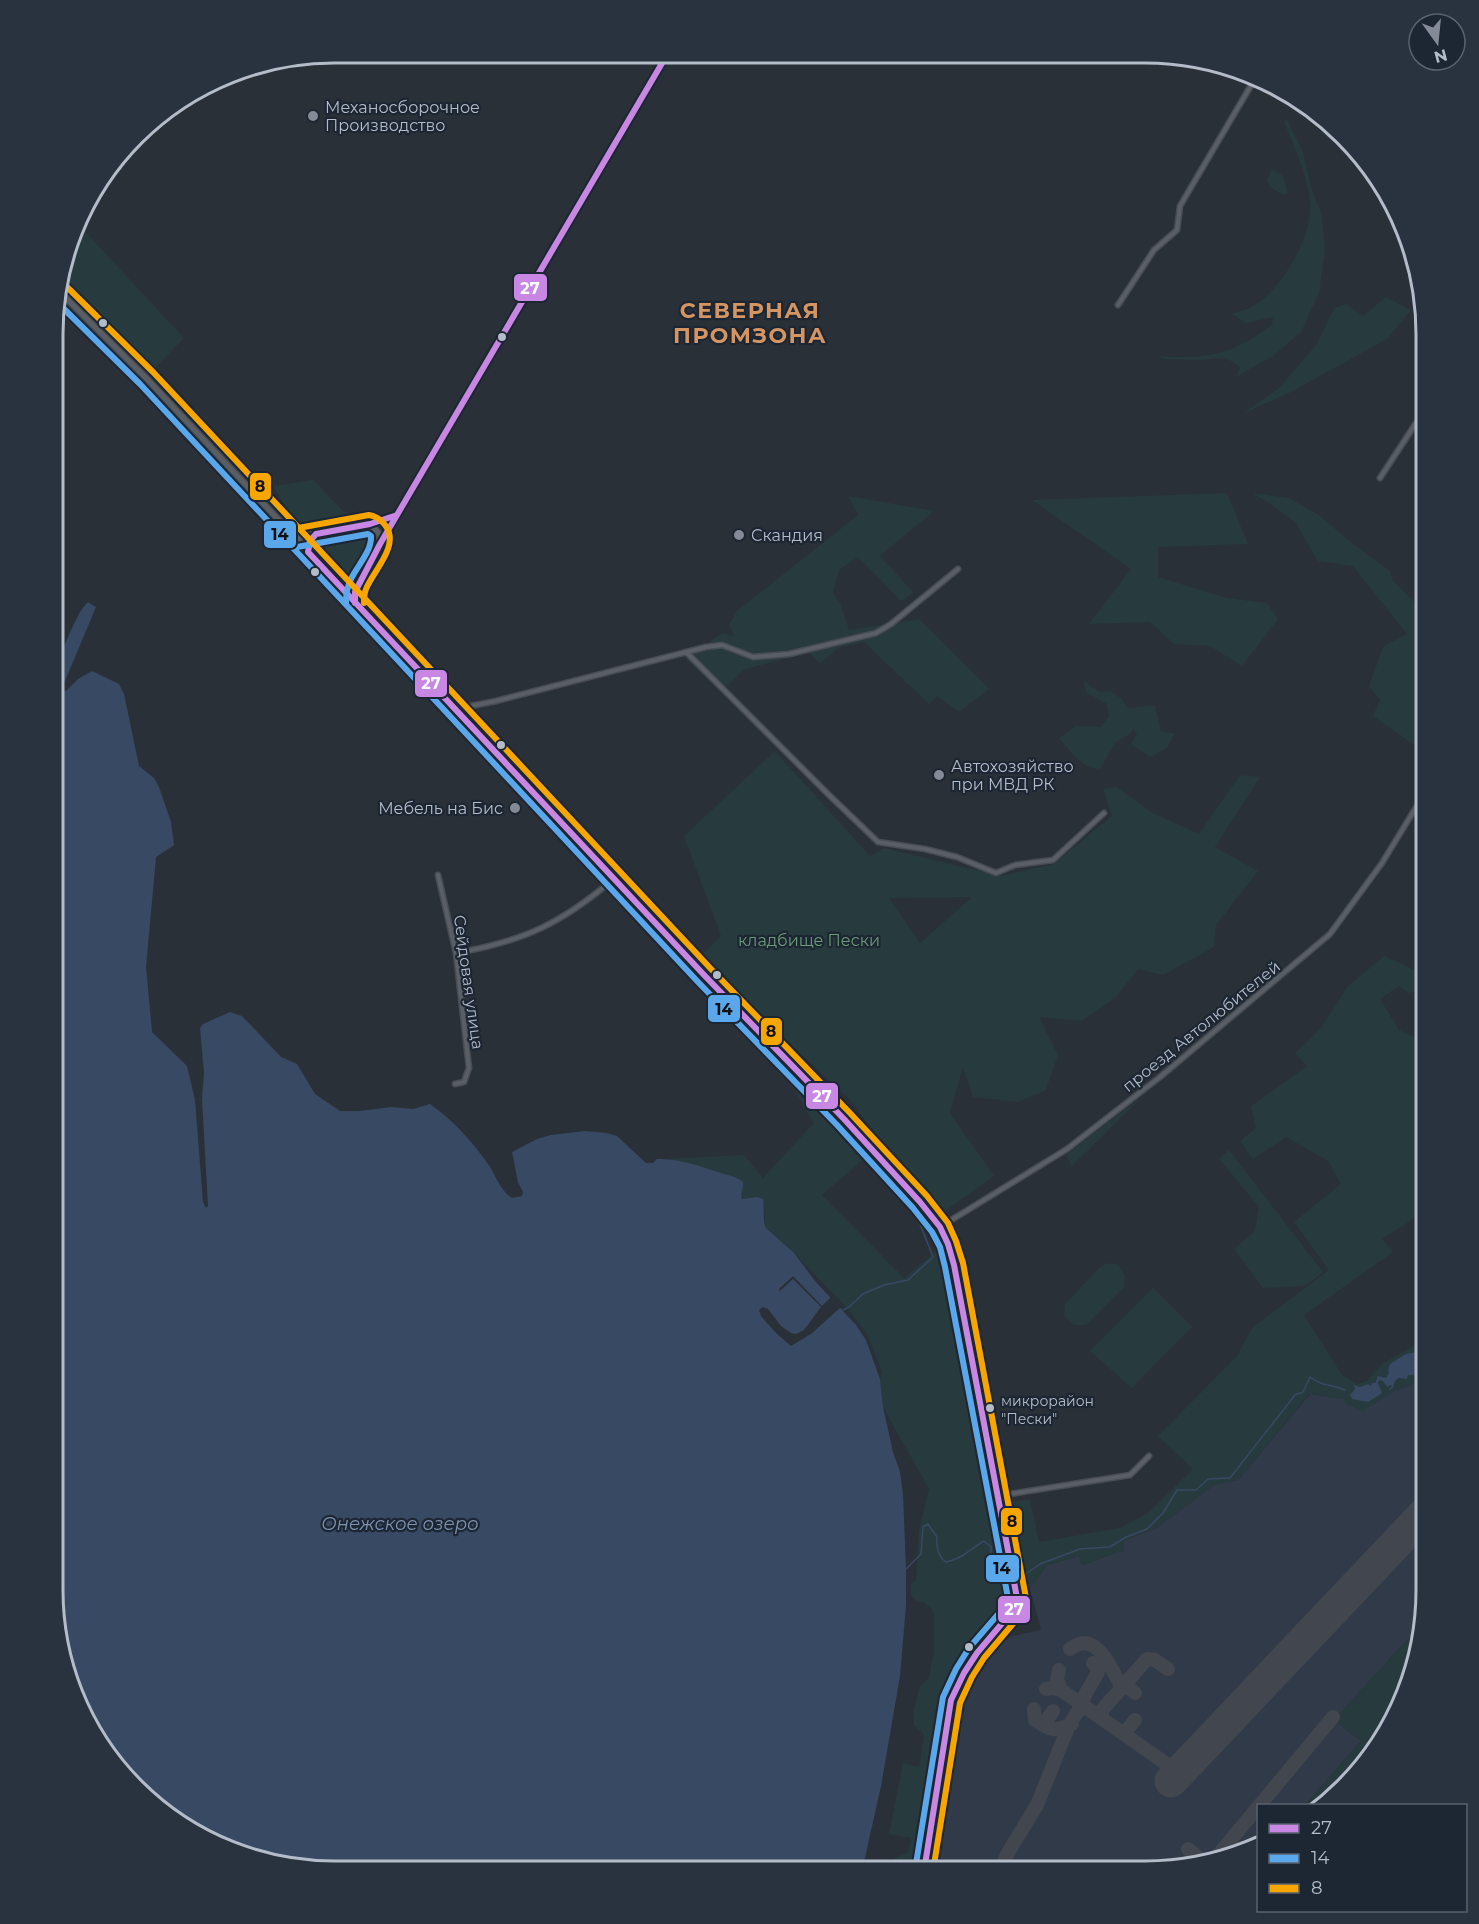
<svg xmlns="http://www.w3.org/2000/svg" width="1479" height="1924" viewBox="0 0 1479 1924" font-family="Montserrat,sans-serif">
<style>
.airport{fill:#313a48}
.green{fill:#273a3e;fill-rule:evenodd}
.water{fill:#384963}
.pier{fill:#2a3038}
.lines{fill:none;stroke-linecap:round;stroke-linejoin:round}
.stream{stroke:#384963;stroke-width:1.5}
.taxiway{stroke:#42464e;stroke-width:14}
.runway{stroke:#42464e;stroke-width:33}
.street-casing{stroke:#484c53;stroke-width:7}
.secondary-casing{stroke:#484c53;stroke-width:8}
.street{stroke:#5a5e66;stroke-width:4}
.secondary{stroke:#595d64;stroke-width:5}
.bus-1-casing{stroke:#1d2633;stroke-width:10}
.bus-2-casing{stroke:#1d2633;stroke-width:10}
.bus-3-casing{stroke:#1d2633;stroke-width:10}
.bus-1{stroke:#c787e3;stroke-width:6}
.bus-2{stroke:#5aa8eb;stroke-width:6}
.bus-3{stroke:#f7a600;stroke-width:6}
.poi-dot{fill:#848b96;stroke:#1d2633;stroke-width:2}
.bus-dot{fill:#b4bcc9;stroke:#1d2633;stroke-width:2}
.labels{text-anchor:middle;stroke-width:4.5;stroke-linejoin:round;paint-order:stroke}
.bus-label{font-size:14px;fill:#b4bcc9;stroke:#1d2633;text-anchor:start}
.poi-label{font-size:16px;fill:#b4bcc9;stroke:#1d2633;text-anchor:start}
.park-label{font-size:16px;fill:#6b9a76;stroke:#1d2633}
.street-label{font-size:16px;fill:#b4bcc9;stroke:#1d2633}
.water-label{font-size:18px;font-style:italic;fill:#7c92b1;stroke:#1d2633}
.district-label{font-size:22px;font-weight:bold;letter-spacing:1.5px;fill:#d59563;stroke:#1d2633}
.rim{fill:none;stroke:#b4bcc9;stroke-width:3}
.line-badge{stroke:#1d2633;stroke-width:2}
.badge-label{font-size:16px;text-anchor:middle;font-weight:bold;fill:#fff}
.pale-badge-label{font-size:16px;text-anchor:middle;font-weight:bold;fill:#111}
</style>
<rect width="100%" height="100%" fill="#2a3038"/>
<path class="airport" d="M1426 1377V1609L1420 1637 1409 1638 1334 1720 1361 1741 1305 1805 1258 1806V1845L1146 1871H934L959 1718 975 1672 1005 1640 1012 1636 1041 1630 1030 1588 1047 1565 1079 1556 1082 1565 1124 1550 1123 1541 1158 1527 1215 1484 1238 1480 1310 1394 1344 1399 1395 1391Z"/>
<path class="green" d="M1287 119 1302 150 1312 190 1322 215 1325 252 1319 293 1301 332 1273 356 1237 376 1240 368 1234 362 1223 358 1199 360 1163 359 1158 356C1184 358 1216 358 1240 345 1251 340 1262 332 1272 325L1273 317 1246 323 1232 314C1241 311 1250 309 1258 303 1284 285 1314 233 1310 200 1307 173 1294 147 1284 122Z
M1273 169 1283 176 1288 193 1283 195 1270 187 1267 179Z
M79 225 184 338 151 372 73 288 64 270Z
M1386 297 1411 310 1387 339 1289 393 1242 414 1279 388 1317 344 1334 308 1347 304 1363 316Z
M313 480 344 512 362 516 299 529 273 486Z
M1227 493 1248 544 1158 547V577L1227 598 1267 603 1278 619 1242 666 1210 646 1174 644 1150 622 1089 624 1131 569 1032 500Z
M1252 493 1289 498 1319 515 1352 543 1390 571 1393 581 1418 605 1426 609V745L1416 746 1373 716 1380 700 1369 686 1383 647 1407 634 1353 566 1318 561 1295 522 1269 503Z
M848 496 934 511 880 556 914 593 901 601 858 557 839 570 833 592 840 603 849 630 919 619 989 689 959 712 937 696 929 704 864 642 838 648 820 664 809 652 743 670 721 692 686 659 722 633 734 636 729 625 737 611 858 515Z
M368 529 375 532 377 543 353 581H342L313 550 312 543 318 537Z
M1083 680 1099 692 1110 691 1121 698 1128 708 1155 705 1161 731 1175 734 1167 748 1150 757 1131 744 1137 734 1133 729 1130 734 1116 742 1100 769C1082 769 1069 750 1059 738L1076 726 1101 727 1109 716 1107 704 1087 693Z
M775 751 870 856 884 848 1000 876 1054 864 1112 816 1103 789 1117 787 1151 812 1199 834 1240 775 1260 777 1215 847 1258 871 1216 925 1214 947 1163 975 1138 969 1116 997 1082 1021 1039 1017 1058 1055 1046 1090 1018 1102 973 1097 963 1067 950 1113 994 1176 934 1219 854 1104 699 957 721 936 684 836ZM889 898 970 897 971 898 920 943Z
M1384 956 1426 975V990L1408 993 1399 986 1380 999 1399 1030 1426 1042V1211L1382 1239 1393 1252 1304 1315 1342 1375 1358 1384 1367 1381 1382 1364 1426 1339V1350L1406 1354 1386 1378 1378 1377 1372 1386 1355 1389 1357 1401 1376 1398 1379 1380H1383L1392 1386 1390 1390 1395 1381 1425 1368 1426 1363V1376L1395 1391 1362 1411 1346 1404 1344 1399 1309 1394 1238 1480 1215 1484 1158 1527 1123 1541 1124 1550 1082 1565 1079 1556 1047 1565 1030 1588 1015 1577 1002 1503 1030 1499 1039 1542 1120 1528 1148 1513 1193 1469 1158 1436 1237 1356 1252 1328 1329 1270 1294 1222 1341 1184 1328 1161 1286 1137 1253 1159 1240 1141 1256 1128 1251 1106 1307 1066 1295 1053 1321 1028 1348 986Z
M774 1065 784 1072 834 1129 864 1159 822 1195 904 1278 938 1250 944 1266 1007 1601 1002 1618 978 1644 954 1678 944 1698 931 1781H927L916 1838 921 1840 916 1871H886L893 1859 908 1852 911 1838 889 1834 903 1763 919 1767 924 1734 914 1726V1709L920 1687 929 1678 934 1650V1615L931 1608 924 1603 916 1601 911 1595V1583L916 1580 919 1531 929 1489 883 1407 880 1379 882 1372 868 1336 848 1309 794 1253 766 1228C762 1218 768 1207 761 1198L742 1199 741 1179 735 1177 688 1163 664 1159 744 1155 763 1178 814 1123C801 1105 796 1085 777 1073Z
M1143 1096 1072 1166 1066 1155Z
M1229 1150 1323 1272 1305 1286 1263 1288 1234 1249 1255 1231 1259 1207 1219 1159Z
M1108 1263 1118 1265 1125 1276 1124 1287 1087 1324C1075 1328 1071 1324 1064 1315L1065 1304 1100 1267Z
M1153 1288 1192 1327 1132 1388 1090 1351Z
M1420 1637 1411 1681 1379 1746 1331 1802 1325 1805H1305L1361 1741 1334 1720 1409 1638Z"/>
<path class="water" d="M88 602 96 607 62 688 66 691 78 679 92 671 119 684 124 694 139 766 154 778 159 787 171 822 174 845 156 857 146 967 152 1032 187 1066 195 1100 202 1099 204 1073 200 1028 203 1024 230 1012 242 1016 281 1057 297 1064 315 1094 340 1111H360L391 1107 413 1109 430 1104C453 1120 472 1141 488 1164 496 1175 500 1191 512 1198L522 1196 523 1192 518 1182 512 1152 537 1139 551 1135 585 1131 606 1133 617 1136 646 1163H653L657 1159C684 1158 709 1170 735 1177 750 1183 739 1187 742 1199L757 1197 763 1199C765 1208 762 1220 766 1228L794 1253 815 1281 856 1325 866 1340 880 1379 883 1407 893 1452 900 1472 903 1494 906 1569V1605L900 1676 881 1786 862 1871 297 1869 177 1824 122 1775 82 1715 53 1591 54 670C62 654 76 612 88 602Z
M1426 1350 1425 1368 1414 1375H1408L1407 1379 1399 1378 1395 1381 1393 1388 1390 1390 1389 1389 1392 1386 1390 1385 1387 1387 1383 1381 1379 1380 1378 1383 1382 1393 1368 1402 1352 1399 1350 1395 1355 1389 1354 1385 1360 1387 1368 1384 1371 1386 1372 1383H1375L1378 1376 1386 1378 1389 1373 1388 1370 1390 1364 1406 1354Z"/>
<path class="pier" d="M202 1099 208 1206 206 1208 203 1202 195 1100Z
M793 1276 822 1306 831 1297 841 1307 811 1334 791 1346 776 1333 761 1316 759 1310 763 1307 768 1309 781 1326 791 1333 796 1334 804 1330 821 1307 793 1279 780 1291 779 1289Z"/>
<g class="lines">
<path class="stream" d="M843 1310 849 1307 863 1294 884 1285 908 1280 933 1257 915 1211
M906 1569 921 1554 923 1527 928 1524 937 1537C936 1545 938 1557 946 1562 962 1559 970 1549 984 1541L991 1547V1561L1002 1570C1002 1585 1006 1599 1003 1614
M1016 1569 1023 1576 1040 1564 1080 1549 1110 1547 1126 1537 1147 1529 1163 1513 1177 1490H1196L1208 1479 1230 1478 1295 1395 1303 1392 1310 1377C1325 1388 1331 1383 1345 1390"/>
<path class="taxiway" d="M1070 1649C1095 1629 1110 1666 1120 1684V1690
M1059 1670 1057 1679 1061 1690
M1122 1687H1128L1135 1693
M1046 1689 1054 1688 1061 1690 1178 1772
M1034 1709 1035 1720C1051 1731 1054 1732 1072 1724
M1102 1719V1710L1147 1659 1155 1660 1168 1669
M1047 1727 1045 1723 1053 1711
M1120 1731H1126L1135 1720
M1188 1849 1200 1859
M1219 1854 1333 1717
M999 1871 1009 1851 1037 1805 1069 1725 1082 1705 1085 1695 1098 1672V1668L1093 1663"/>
<path class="runway" d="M1171 1781 1426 1512"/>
<defs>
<path id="street" d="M61 278 66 296
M1118 305 1154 250 1177 230 1180 206 1253 82
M1380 478 1416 423 1426 412
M687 653 829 795 878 842 925 849 957 857 996 873 1015 865 1053 860 1104 813
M456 709 496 701 706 647 722 645 753 657 789 654 876 633 891 624 958 569
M438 875 456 953 469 1068 464 1082 455 1084
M456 953C525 941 562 923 615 878
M940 1227 1067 1149 1160 1077 1330 934 1382 863 1426 791
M996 1483 1010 1494 1130 1475 1149 1456"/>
<path id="secondary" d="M57 289 146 378 536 796 615 878 705 976 844 1119 920 1202 940 1227 948 1244 954 1265 1017 1598 1015 1608 977 1653 964 1673 951 1700 924 1871
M370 524 380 535V543
M295 538 370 524 397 515
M308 552 310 541 315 535
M339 585 345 587 358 584
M355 603V592L380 544 668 53"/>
</defs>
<use href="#street" class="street-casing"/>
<use href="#secondary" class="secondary-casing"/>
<use href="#street" class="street"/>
<use href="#secondary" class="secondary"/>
<defs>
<path id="bus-1" d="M397 515 370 524 316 534 310 541 308 552 705 976 844 1119 920 1202 940 1227 948 1244 954 1265 1017 1598 1015 1608 977 1653 964 1673 951 1700 924 1871
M355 603V592L380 544 668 53"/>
<path id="bus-2" d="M55 300 140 384 698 982 837 1125 913 1208 932 1232 940 1247 945 1267 1008 1598 1007 1604 969 1648 956 1669 943 1697 915 1870
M297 547 368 534 371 536C372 551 357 566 351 579 347 587 346 594 346 603"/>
<path id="bus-3" d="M63 283 153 372 712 970 850 1113 927 1196 948 1223 956 1241 963 1263 1026 1598 1022 1613 984 1658 972 1677 960 1703 933 1871
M293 529 369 515C375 516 381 520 385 525 401 545 373 571 366 589 364 594 364 598 364 603"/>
</defs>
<use href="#bus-1" class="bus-1-casing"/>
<use href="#bus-2" class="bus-2-casing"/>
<use href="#bus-3" class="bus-3-casing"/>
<use href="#bus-1" class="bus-1"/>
<use href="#bus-2" class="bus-2"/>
<use href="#bus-3" class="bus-3"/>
</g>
<g class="poi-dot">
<circle cx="313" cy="116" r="6"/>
<circle cx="739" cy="535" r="6"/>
<circle cx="939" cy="775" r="6"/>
<circle cx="515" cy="808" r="6"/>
</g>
<g class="bus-dot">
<circle cx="103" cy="323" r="5"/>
<circle cx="502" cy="337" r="5"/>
<circle cx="315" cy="572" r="5"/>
<circle cx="501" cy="745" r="5"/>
<circle cx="717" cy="975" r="5"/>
<circle cx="990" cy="1408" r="5"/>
<circle cx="969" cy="1647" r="5"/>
</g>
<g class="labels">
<g class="bus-label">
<text x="1001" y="1406">микрорайон<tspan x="1001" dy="18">"Пески"</tspan></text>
</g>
<g class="poi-label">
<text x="325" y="113">Механосборочное<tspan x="325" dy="18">Производство</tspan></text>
<text x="751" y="541">Скандия</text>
<text x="951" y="772">Автохозяйство<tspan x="951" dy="18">при МВД РК</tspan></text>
<text x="503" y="814" text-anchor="end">Мебель на Бис</text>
</g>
<g class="park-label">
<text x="809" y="946">кладбище Пески</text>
</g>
<g class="street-label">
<text transform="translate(469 982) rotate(82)" y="6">Сейдовая улица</text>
<text transform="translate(1201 1026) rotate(-39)" y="6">проезд Автолюбителей</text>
</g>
<g class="water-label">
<text x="400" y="1530">Онежское озеро</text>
</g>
<g class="district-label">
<text x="750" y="318">СЕВЕРНАЯ<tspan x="750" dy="25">ПРОМЗОНА</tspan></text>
</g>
</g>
<path d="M0 0H1479V1924H0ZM334 63H1145A271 271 0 0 1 1416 334V1590A271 271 0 0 1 1145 1861H334A271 271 0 0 1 63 1590V334A271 271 0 0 1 334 63Z" fill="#29323f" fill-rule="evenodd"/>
<path class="rim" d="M334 63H1145A271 271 0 0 1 1416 334V1590A271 271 0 0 1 1145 1861H334A271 271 0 0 1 63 1590V334A271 271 0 0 1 334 63Z"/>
<g class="line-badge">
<rect x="513" y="273" width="35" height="29" rx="6" fill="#c787e3"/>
<rect x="249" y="472" width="23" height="29" rx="6" fill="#f7a600"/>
<rect x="263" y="520" width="34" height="29" rx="6" fill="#5aa8eb"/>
<rect x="414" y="669" width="34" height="29" rx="6" fill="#c787e3"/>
<rect x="707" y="994" width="34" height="29" rx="6" fill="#5aa8eb"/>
<rect x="760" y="1017" width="23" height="29" rx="6" fill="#f7a600"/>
<rect x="805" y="1082" width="34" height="28" rx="6" fill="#c787e3"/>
<rect x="1000" y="1507" width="23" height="29" rx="6" fill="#f7a600"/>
<rect x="985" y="1554" width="35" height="29" rx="6" fill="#5aa8eb"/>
<rect x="997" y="1595" width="34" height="29" rx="6" fill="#c787e3"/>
</g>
<g class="badge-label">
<text x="530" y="294">27</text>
<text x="431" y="689">27</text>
<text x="822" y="1102">27</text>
<text x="1014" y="1615">27</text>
</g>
<g class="pale-badge-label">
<text x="260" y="492">8</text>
<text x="280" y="540">14</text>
<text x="724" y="1015">14</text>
<text x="771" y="1037">8</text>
<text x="1012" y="1527">8</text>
<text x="1002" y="1574">14</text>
</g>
<rect x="1257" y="1804" width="210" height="108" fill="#1d2633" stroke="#59626f" stroke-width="1.5"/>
<rect x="1269" y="1824" width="30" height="9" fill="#c787e3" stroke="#59626f" stroke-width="1.5"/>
<text x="1311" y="1834" font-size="18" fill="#b4bcc9">27</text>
<rect x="1269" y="1854" width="30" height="9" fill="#5aa8eb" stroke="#59626f" stroke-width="1.5"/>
<text x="1311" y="1864" font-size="18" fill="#b4bcc9">14</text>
<rect x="1269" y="1884" width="30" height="9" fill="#f7a600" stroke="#59626f" stroke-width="1.5"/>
<text x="1311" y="1894" font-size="18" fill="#b4bcc9">8</text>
<g transform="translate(1437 42) rotate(165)"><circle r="28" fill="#1d2633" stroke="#59626f" stroke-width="1.5"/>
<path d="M0-4.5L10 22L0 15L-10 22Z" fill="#848b96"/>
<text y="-9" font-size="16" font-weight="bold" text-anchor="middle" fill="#b4bcc9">N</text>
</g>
</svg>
